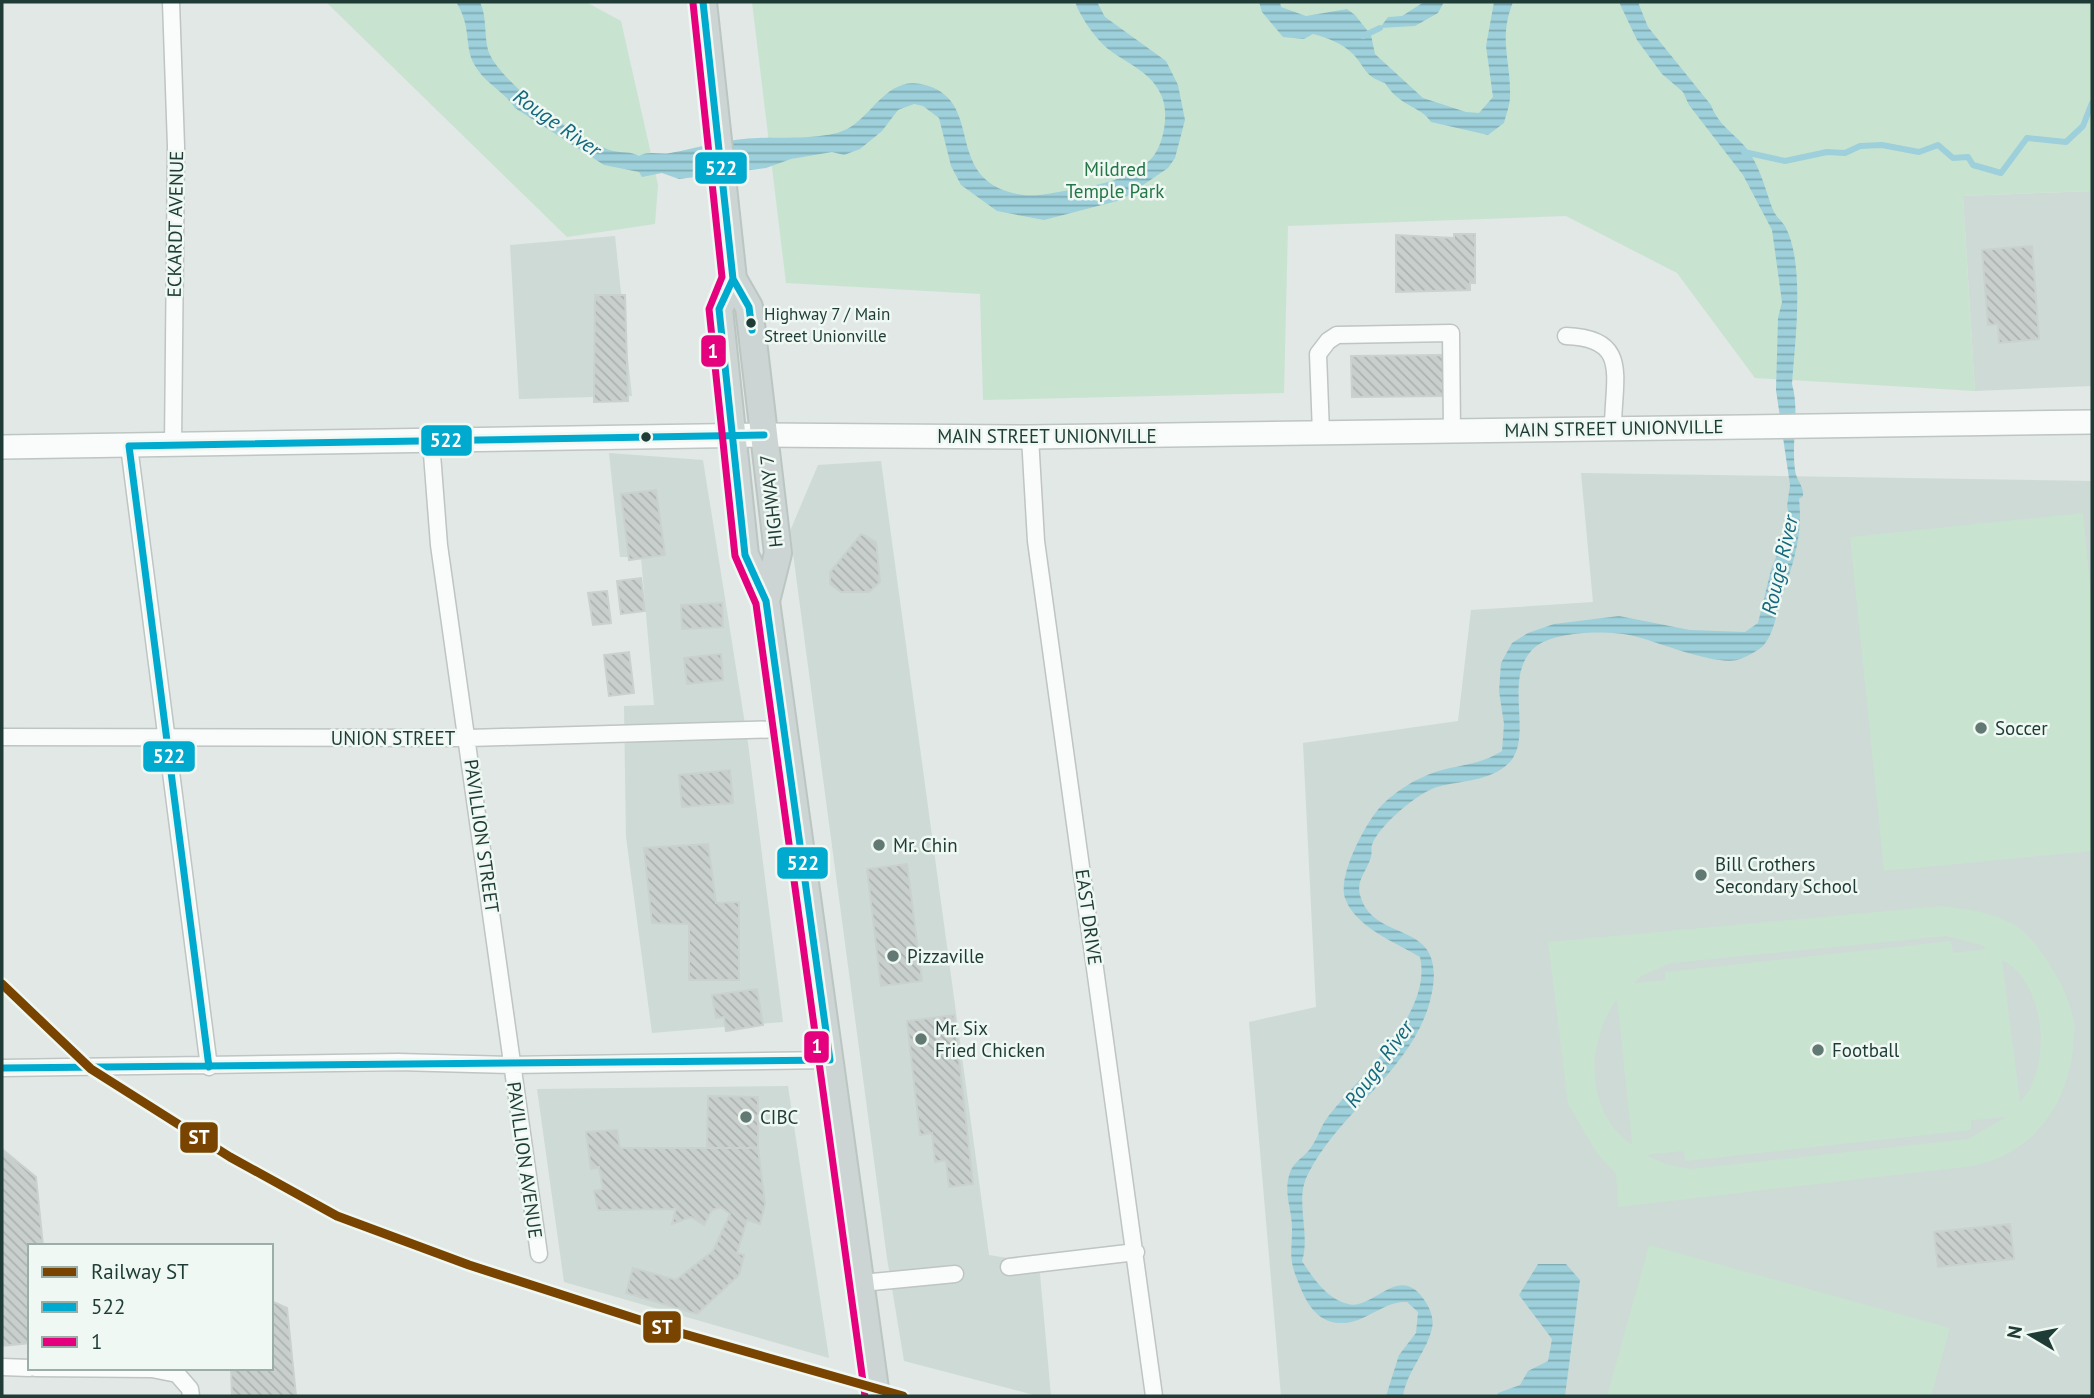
<svg xmlns="http://www.w3.org/2000/svg" width="2094" height="1398" viewBox="0 0 2094 1398" font-family="'PT Sans',sans-serif">
<style>
.built{fill:#cedad5}
.park{fill:#c9e3d1;fill-rule:evenodd}
.water{fill:url(#water-rules)}
.lines{fill:none;stroke-linecap:round;stroke-linejoin:round}
.stream{stroke:#9dd0da;stroke-width:6}
.building{fill:url(#building-back-hatch);stroke:#cad1ce;stroke-width:2}
.minor-casing{stroke:#bec5c2;stroke-width:19}
.secondary-casing{stroke:#bdc6c3;stroke-width:26}
.primary-casing{stroke:#bbc5c2;stroke-width:30}
.minor{stroke:#fafcfb;stroke-width:16}
.secondary{stroke:#fafcfb;stroke-width:23}
.primary{stroke:#ccd5d3;stroke-width:26}
.bus-1-casing{stroke:#eff8f3;stroke-width:12}
.bus-2-casing{stroke:#eff8f3;stroke-width:12}
.bus-1{stroke:#00a9ce;stroke-width:7}
.bus-2{stroke:#e5007d;stroke-width:7}
.rail-1-casing{stroke:#eff8f3;stroke-width:14}
.rail-1{stroke:#794400;stroke-width:9}
.bus-dot{fill:#1e3c35;stroke:#eff8f3;stroke-width:2.5}
.poi-dot{fill:#627873;stroke:#eff8f3;stroke-width:2.5}
.labels{text-anchor:middle;stroke-width:5;stroke-linejoin:round;paint-order:stroke}
.bus-label{font-size:17px;fill:#1e3c35;stroke:#eff8f3;text-anchor:start}
.park-label{font-size:19px;fill:#257647;stroke:#eff8f3}
.street-label{font-size:19px;fill:#1e3c35;stroke:#eff8f3}
.poi-label{font-size:19px;fill:#1e3c35;stroke:#eff8f3;text-anchor:start}
.water-label{font-size:21px;font-style:italic;fill:#14687d;stroke:#eff8f3}
.line-badge{stroke:#eff8f3;stroke-width:2.5}
.badge-label{font-size:19px;text-anchor:middle;font-weight:bold;fill:#fff}
</style>
<defs>
<pattern id="water-rules" width="6" height="5" patternUnits="userSpaceOnUse" patternTransform="scale(1.75)"><rect width="6" height="5" fill="#9dd0da"/><path d="M0 2.5h6" fill="none" stroke="#7faab2"/></pattern>
<pattern id="building-back-hatch" width="6" height="6" patternUnits="userSpaceOnUse" patternTransform="scale(1.75)"><rect width="6" height="6" fill="#c8cfcc"/><path d="M-1 5l2 2M0 0l6 6M5-1l2 2" fill="none" stroke="#abb3b0"/></pattern>
</defs>
<rect width="100%" height="100%" fill="#e1e8e5"/>
<path class="built" d="M2092 191V386L1975 391 1963 196Z
M615 236 632 396 519 399 510 245Z
M609 453 703 460 748 743 783 1022 652 1033 626 837 624 706 654 705 641 557H620Z
M881 461 989 1255 1039 1263 1051 1396H1038L904 1361 887 1258 790 531 818 465Z
M1581 473 2092 481V1396H1281L1249 1022 1316 1007 1303 743 1458 721 1471 610 1593 602Z
M788 1086 829 1358 564 1282 537 1089Z"/>
<path class="park" d="M326 2H586L621 21 658 185 655 224 567 237Z
M752 2H2092V191L1963 196 1975 391 1755 378 1677 273 1566 216 1288 226 1284 393 983 400 980 294 786 283Z
M2083 513 2092 606V851L1884 871 1850 537Z
M1941 906C1964 909 1988 911 2009 922 2024 929 2037 945 2046 959 2059 978 2070 1000 2074 1023 2076 1031 2073 1041 2073 1049 2067 1106 2031 1155 1973 1166L1618 1207 1616 1174 1596 1152 1568 1104 1548 942ZM1946 936 1981 945 1987 949 1953 953 1951 941 1665 972V980L1634 983 1641 976 1671 963ZM2002 960C2046 982 2053 1068 2020 1102ZM1617 999 1632 1143 1631 1144C1584 1110 1586 1042 1617 999ZM2006 1117 1968 1139 1690 1169 1666 1164 1646 1155 1684 1151 1685 1161 1971 1130V1120Z
M1649 1245 1950 1328 1931 1396H1607Z"/>
<path class="water" d="M456 2H480C487 17 484 34 488 50 498 82 582 142 613 151 622 153 631 151 639 156 649 150 659 155 670 153 698 148 730 138 759 138 782 137 826 140 847 129 873 115 887 77 921 84 988 98 940 178 1017 194 1035 198 1056 192 1075 189 1100 185 1133 178 1152 158 1164 144 1169 114 1162 97 1153 73 1128 64 1108 49 1095 38 1081 18 1075 2H1097L1105 17 1166 61 1178 85 1185 120 1175 158 1168 168 1121 200 1044 220 997 211 961 185 951 166 939 118 923 106 914 104 898 110 882 131 860 149 844 155 832 152 791 159 766 168 679 179 662 173 642 177 639 172 604 165 515 108C504 91 484 83 474 64 464 46 472 27 456 2Z
M1259 2H1280L1281 7 1306 16 1347 9 1355 15 1371 35 1375 54 1423 98 1466 112 1479 113 1493 97 1486 46 1494 2H1513C1498 40 1511 59 1510 96 1510 105 1506 115 1504 123L1488 135 1431 122C1421 106 1400 107 1385 83 1364 76 1366 68 1353 54 1342 43 1328 38 1313 34L1304 39 1283 37 1262 12Z
M1424 2H1444L1438 13 1415 26 1380 28 1388 17 1402 16Z
M1619 2H1638L1648 27 1711 105C1719 128 1740 136 1751 155 1762 173 1766 192 1773 210 1776 217 1783 222 1786 228 1805 266 1795 342 1792 384 1800 412 1791 441 1795 470 1796 480 1804 486 1803 496L1799 499C1803 534 1794 562 1782 596 1777 611 1774 634 1763 646 1759 650 1743 659 1737 660 1712 665 1659 642 1634 636 1608 630 1551 630 1532 650 1503 681 1534 737 1509 763 1489 782 1462 780 1437 787 1419 792 1378 826 1372 845 1371 848 1372 853 1371 857 1367 871 1356 880 1360 895 1374 947 1452 915 1430 1001 1412 1070 1339 1112 1308 1174 1294 1200 1311 1234 1302 1261 1313 1278 1327 1299 1348 1304 1374 1311 1399 1261 1425 1301 1431 1310 1435 1321 1431 1332 1424 1355 1407 1372 1403 1396H1386L1399 1355 1416 1333 1418 1312 1407 1302C1383 1300 1365 1325 1338 1323 1316 1321 1306 1302 1299 1284 1288 1258 1292 1255 1292 1228 1292 1207 1282 1191 1291 1170 1295 1161 1307 1155 1312 1146 1318 1137 1321 1126 1327 1118 1359 1076 1433 1014 1420 957 1395 942 1355 927 1345 898 1337 875 1368 817 1385 802 1395 793 1409 783 1421 778 1451 763 1473 769 1502 751L1504 724 1499 691 1501 663 1512 643 1528 633 1554 624 1619 616 1690 630 1745 632 1758 623 1771 570 1790 521 1787 506 1790 485 1776 390 1778 318 1782 302 1772 230 1743 175 1689 105 1683 92 1662 74 1637 40Z
M1538 1264H1566L1580 1280 1565 1396H1497L1498 1393 1520 1385 1528 1371 1548 1361 1552 1339 1519 1295Z"/>
<g class="lines">
<path class="stream" d="M1363 36 1380 28
M1744 152 1785 161 1827 152 1845 153 1860 146 1882 145 1919 152 1938 145 1953 158 1968 157 1973 165 2001 173 2027 138 2066 142 2083 126 2092 103"/>
</g>
<path class="building" d="M1454 234H1475V283H1470V290L1396 292V235L1454 238Z
M2032 246 2039 339 1999 343 1998 324 1988 325 1982 250Z
M595 295H625L628 401 594 402Z
M1443 355V396L1352 397 1351 356Z
M656 490 665 555 629 560 621 494Z
M861 534 876 542 880 582 869 592H841L830 584V572Z
M641 578 645 611 621 614 617 581Z
M607 591 611 623 593 625 588 593Z
M722 603 723 627 682 629 681 605Z
M629 652 634 693 609 696 604 655Z
M721 654 723 680 687 684 684 658Z
M730 770 733 803 682 807 679 775Z
M708 844 716 903 739 902V980H689V924L652 923 644 848Z
M907 864 922 981 881 986 867 869Z
M757 989 763 1025 726 1031 724 1017 716 1018 712 995Z
M954 1015 973 1184 949 1187 946 1160 935 1162 932 1133 920 1135 907 1021Z
M708 1096 758 1097V1148H707Z
M617 1130 620 1148H758L765 1204 760 1224 747 1220 737 1253 744 1255 739 1275 697 1314 626 1293 633 1268 676 1280 713 1251 730 1214 721 1207 712 1210 704 1225 691 1217 672 1224 676 1209 598 1210 594 1191 603 1189 599 1167 591 1169 586 1132Z
M2 1149 36 1177 43 1246H30V1343L2 1346Z
M2010 1224 2014 1259 1938 1267 1934 1232Z
M271 1301 287 1308 296 1396H232L231 1368H271Z"/>
<g class="lines">
<defs>
<path id="minor" d="M171 2 176 146 173 446
M1566 336C1631 338 1613 378 1613 428
M1321 433 1318 354 1328 341 1337 335 1451 333 1452 431
M1030 437 1036 541 1154 1396
M431 441 439 545 539 1254
M129 446 209 1067
M2 737 469 738 785 729
M2 1068 398 1062 512 1065 830 1060
M1009 1267 1136 1252
M862 1283 955 1274
M2 1367 30 1368
M35 1368 152 1369 177 1374 190 1389 191 1396"/>
<path id="secondary" d="M2 447 764 435 1030 437 2092 422"/>
<path id="primary" d="M703 2 733 279 749 307 778 553 766 601
M733 279 719 309 745 555 766 601 876 1396"/>
</defs>
<use href="#minor" class="minor-casing"/>
<use href="#secondary" class="secondary-casing"/>
<use href="#primary" class="primary-casing"/>
<use href="#minor" class="minor"/>
<use href="#secondary" class="secondary"/>
<use href="#primary" class="primary"/>
<defs>
<path id="bus-1" d="M703 2 733 279 749 307 752 330
M733 279 719 309 745 555 766 601 830 1060
M129 446 764 435
M129 446 209 1067
M2 1068 830 1060"/>
<path id="bus-2" d="M693 3 722 277 709 309 735 556 756 604 865 1396"/>
</defs>
<use href="#bus-1" class="bus-1-casing"/>
<use href="#bus-2" class="bus-2-casing"/>
<use href="#bus-1" class="bus-1"/>
<use href="#bus-2" class="bus-2"/>
<defs>
<path id="rail-1" d="M2 984 91 1069 230 1157 337 1216 469 1265 677 1332 903 1396"/>
</defs>
<use href="#rail-1" class="rail-1-casing"/>
<use href="#rail-1" class="rail-1"/>
</g>
<g class="bus-dot">
<circle cx="751" cy="323" r="6"/>
<circle cx="646" cy="437" r="6"/>
</g>
<g class="poi-dot">
<circle cx="1981" cy="728" r="7"/>
<circle cx="879" cy="845" r="7"/>
<circle cx="1701" cy="875" r="7"/>
<circle cx="893" cy="956" r="7"/>
<circle cx="921" cy="1039" r="7"/>
<circle cx="1818" cy="1050" r="7"/>
<circle cx="746" cy="1117" r="7"/>
</g>
<g class="labels">
<g class="bus-label">
<text x="764" y="320">Highway 7 / Main<tspan x="764" dy="22">Street Unionville</tspan></text>
</g>
<g class="park-label">
<text x="1115" y="176">Mildred<tspan x="1115" dy="22">Temple Park</tspan></text>
</g>
<g class="street-label">
<text transform="translate(175 224) rotate(-89)" y="7">ECKARDT AVENUE</text>
<text transform="translate(1614 428) rotate(-1)" y="7">MAIN STREET UNIONVILLE</text>
<text x="1047" y="443">MAIN STREET UNIONVILLE</text>
<text transform="translate(771 501) rotate(-96)" y="7">HIGHWAY 7</text>
<text x="393" y="745">UNION STREET</text>
<text transform="translate(482 836) rotate(82)" y="7">PAVILLION STREET</text>
<text transform="translate(1089 917) rotate(82)" y="7">EAST DRIVE</text>
<text transform="translate(525 1160) rotate(82)" y="7">PAVILLION AVENUE</text>
</g>
<g class="poi-label">
<text x="1995" y="735">Soccer</text>
<text x="893" y="852">Mr. Chin</text>
<text x="1715" y="871">Bill Crothers<tspan x="1715" dy="22">Secondary School</tspan></text>
<text x="907" y="963">Pizzaville</text>
<text x="935" y="1035">Mr. Six<tspan x="935" dy="22">Fried Chicken</tspan></text>
<text x="1832" y="1057">Football</text>
<text x="760" y="1124">CIBC</text>
</g>
<g class="water-label">
<text transform="translate(557 123) rotate(35)" y="7">Rouge River</text>
<text transform="translate(1780 565) rotate(-77)" y="7">Rouge River</text>
<text transform="translate(1379 1064) rotate(-54)" y="7">Rouge River</text>
</g>
</g>
<g class="line-badge">
<rect x="694" y="151" width="54" height="34" rx="7" fill="#00a9ce"/>
<rect x="700" y="334" width="27" height="34" rx="7" fill="#e5007d"/>
<rect x="420" y="424" width="53" height="33" rx="7" fill="#00a9ce"/>
<rect x="142" y="740" width="54" height="33" rx="7" fill="#00a9ce"/>
<rect x="776" y="846" width="53" height="34" rx="7" fill="#00a9ce"/>
<rect x="803" y="1030" width="27" height="34" rx="7" fill="#e5007d"/>
<rect x="179" y="1121" width="40" height="33" rx="7" fill="#794400"/>
<rect x="642" y="1310" width="40" height="34" rx="7" fill="#794400"/>
</g>
<g class="badge-label">
<text x="721" y="175">522</text>
<text x="713" y="358">1</text>
<text x="446" y="447">522</text>
<text x="169" y="763">522</text>
<text x="803" y="870">522</text>
<text x="817" y="1053">1</text>
<text x="199" y="1144">ST</text>
<text x="662" y="1334">ST</text>
</g>
<rect width="2094" height="1398" fill="none" stroke="#1e3c35" stroke-width="7"/>
<rect x="28" y="1244" width="245" height="126" fill="#eff8f3" stroke="#9bada7" stroke-width="2"/>
<rect x="42" y="1267" width="35" height="10" fill="#794400" stroke="#9bada7" stroke-width="2"/>
<text x="91" y="1279" font-size="21" fill="#1e3c35">Railway ST</text>
<rect x="42" y="1302" width="35" height="10" fill="#00a9ce" stroke="#9bada7" stroke-width="2"/>
<text x="91" y="1314" font-size="21" fill="#1e3c35">522</text>
<rect x="42" y="1337" width="35" height="10" fill="#e5007d" stroke="#9bada7" stroke-width="2"/>
<text x="91" y="1349" font-size="21" fill="#1e3c35">1</text>
<g transform="translate(2031 1335) rotate(280)" stroke="#eff8f3" stroke-width="5" paint-order="stroke">
<path d="M0-5L12 26L0 18L-12 26Z" fill="#1e3c35"/>
<text y="-10" font-size="19" font-weight="bold" text-anchor="middle" fill="#1e3c35">N</text>
</g>
</svg>
